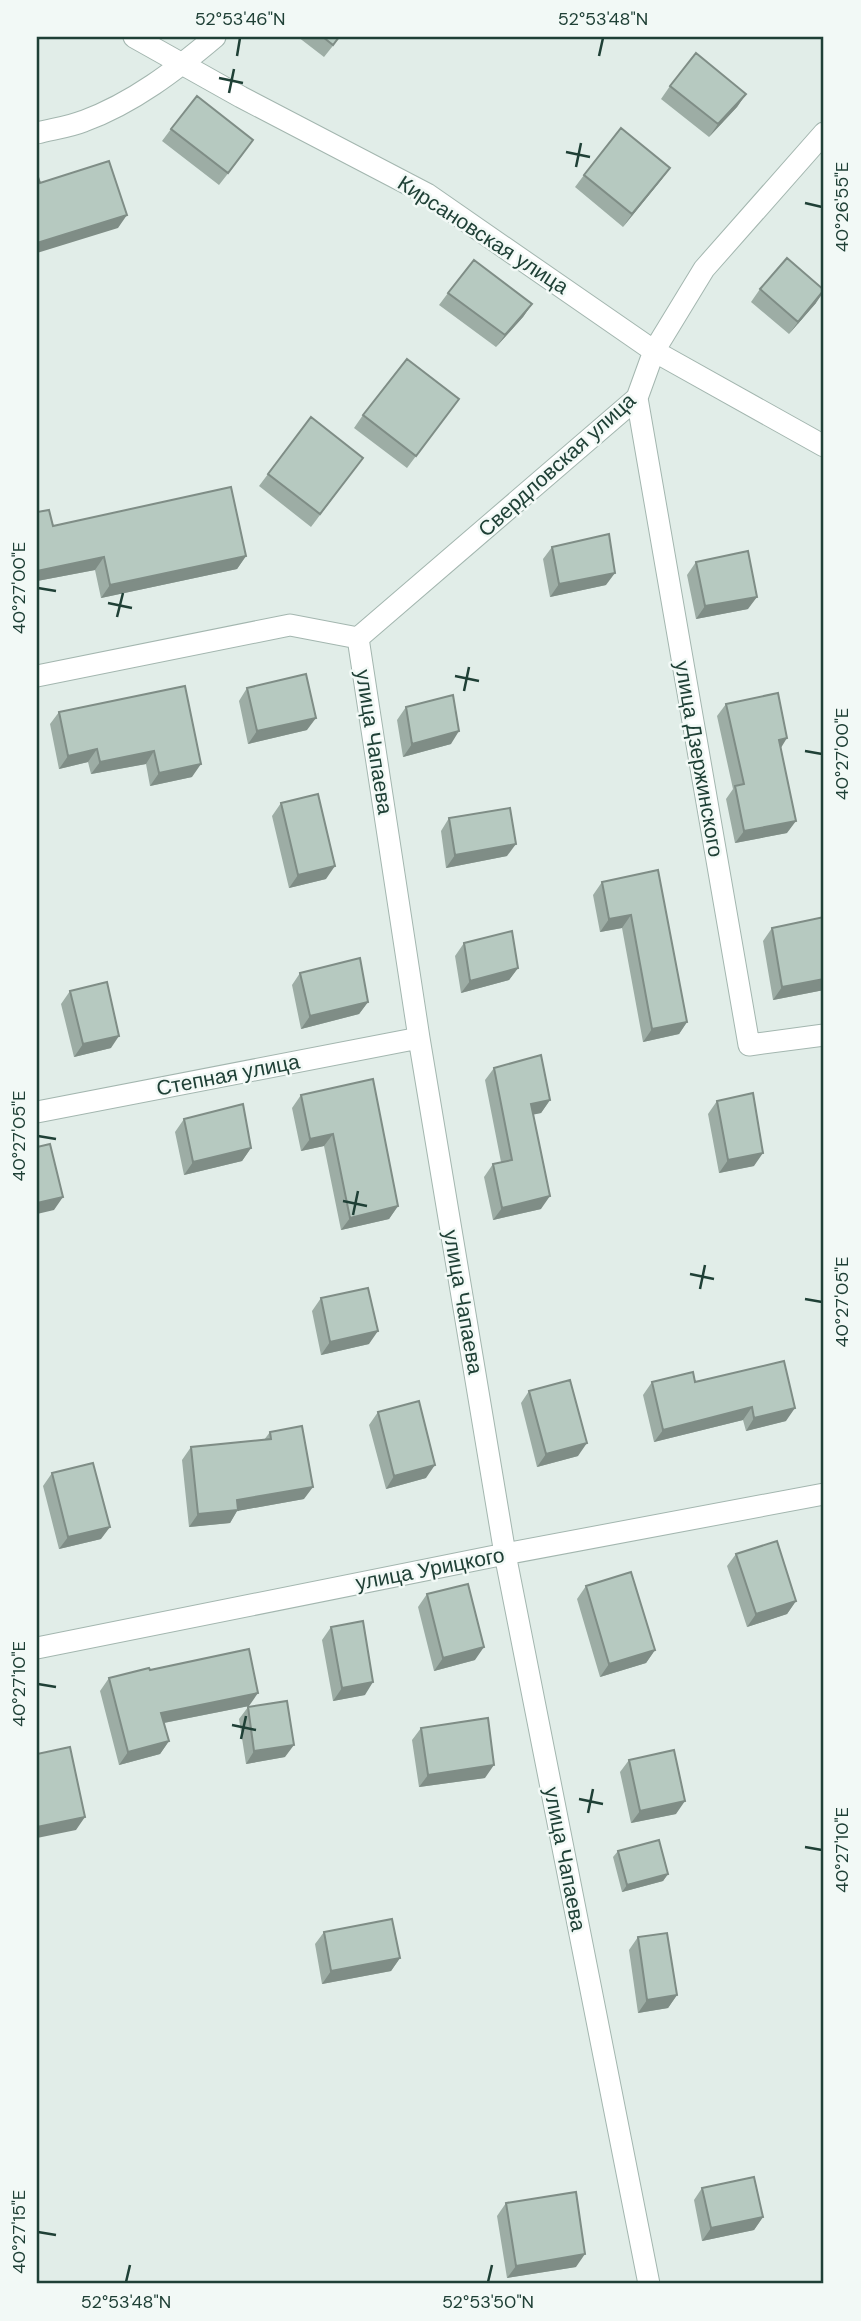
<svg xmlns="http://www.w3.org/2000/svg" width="861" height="2321" viewBox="0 0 861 2321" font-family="'DM Sans',sans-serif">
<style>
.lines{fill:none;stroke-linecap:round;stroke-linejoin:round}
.minor-casing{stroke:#a3b6af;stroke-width:23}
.minor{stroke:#fff;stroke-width:21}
.wall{fill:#9dada5}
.shaded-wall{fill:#7f8d86}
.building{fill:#b6c9c0;stroke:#7f8d86;stroke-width:2}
.ticks{fill:none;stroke:#1f4036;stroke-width:2.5}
.labels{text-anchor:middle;stroke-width:5;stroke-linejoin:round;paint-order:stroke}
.street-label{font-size:21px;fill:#1f4036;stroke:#f2f9f6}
.neatline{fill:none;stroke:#1f4036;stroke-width:2.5}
.ticks-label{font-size:18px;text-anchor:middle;fill:#1f4036}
</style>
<rect width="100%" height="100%" fill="#e1ede8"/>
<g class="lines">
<defs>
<path id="minor" d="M134 37 241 97 427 194 654 351 824 446
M37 133C52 129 69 127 84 121 133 103 176 70 215 37
M637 398 749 1045 824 1035
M358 638 419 1038 505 1554 649 2284
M358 638 637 398 654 351 704 269 824 133
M37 676 290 625 358 638
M37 1112 419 1038
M37 1648 505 1554 824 1494"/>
</defs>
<use href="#minor" class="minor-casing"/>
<use href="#minor" class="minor"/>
</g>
<path class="wall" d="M298 37H340L324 57Z
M670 86 746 94 737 107 709 137 661 99Z
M171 129 244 153 219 185 162 141Z
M670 168 661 180 623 227 575 187 584 175Z
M760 289 816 303 789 334 751 302Z
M448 293 532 304 523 317 496 347 439 305Z
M459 399 407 468 354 428 363 415Z
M363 458 311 527 259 486 268 474Z
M37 512 53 526 246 556 237 569 101 598 95 570 37 581Z
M552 547 606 585 550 597 543 559Z
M696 562 748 609 696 619 687 575Z
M185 686 192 777 150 786 146 764 91 774 88 762 59 769 50 724 59 712Z
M247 688 307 730 248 744 239 701Z
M726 704 781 747 787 833 735 843 726 799 733 789 717 716Z
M406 707 451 744 403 757 397 720Z
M281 803 326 879 289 888 272 816Z
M449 818 507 856 446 868 441 831Z
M658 870 687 1022 679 1034 643 1042 622 928 600 932 593 895 602 882Z
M772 928 824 990 773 1000 763 941Z
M464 943 518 968 509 980 461 993 455 956Z
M300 973 368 1002 359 1014 301 1029 292 985Z
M70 991 111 1048 74 1057 61 1004Z
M494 1068 550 1100 541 1113 533 1114 541 1209 493 1220 484 1177 493 1164 501 1162 485 1080Z
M301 1095 398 1206 389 1219 341 1230 324 1146 301 1151 292 1108Z
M717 1101 754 1166 719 1173 708 1114Z
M184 1119 251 1148 242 1161 184 1175 175 1132Z
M321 1298 369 1344 321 1355 312 1311Z
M652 1382H695L786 1421 746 1431 743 1420 654 1442 643 1395Z
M529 1391 578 1456 537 1467 521 1403Z
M378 1412 426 1478 386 1489 369 1425Z
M270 1432 304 1499 237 1511 230 1523 189 1527 182 1460 191 1447 264 1440Z
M52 1473 101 1539 59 1549 43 1486Z
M736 1554 796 1601 787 1614 747 1627 727 1566Z
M586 1586 655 1650 646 1663 600 1677 577 1599Z
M427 1594 475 1660 434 1671 418 1607Z
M331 1627 365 1695 333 1701 322 1640Z
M150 1670 249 1706 164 1723 169 1741 160 1754 119 1765 100 1691 109 1678Z
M248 1707 285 1757 246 1764 239 1719Z
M421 1728 485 1778 419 1787 412 1740Z
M629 1760 676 1814 631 1823 620 1772Z
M618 1851 668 1874 663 1881 622 1892 613 1857Z
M324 1932 400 1958 391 1971 322 1984 315 1944Z
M638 1937 677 1995 668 2008 638 2013 629 1950Z
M702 2188 763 2217 754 2230 702 2241 694 2200Z
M506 2203 576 2267 507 2278 497 2216Z"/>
<path class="shaded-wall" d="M746 94 737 107 709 137 718 124Z
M670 168 661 180 623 227 632 214Z
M127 215 118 228 37 253V243Z
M824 291 816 303 789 334 798 322Z
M532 304 523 317 496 347 505 335Z
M246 556 237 569 101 598 110 585Z
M104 557 95 570 37 581V571Z
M615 573 606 585 550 597 559 584Z
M757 597 748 609 696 619 705 606Z
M316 718 307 730 248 744 257 731Z
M459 731 451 744 403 757 412 744Z
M787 738 779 751V740Z
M97 749 88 762 59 769 68 756Z
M154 751 146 764 91 774 100 762Z
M201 764 192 777 150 786 159 773Z
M796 821 787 833 735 843 744 831Z
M516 844 507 856 446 868 455 855Z
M335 866 326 879 289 888 298 875Z
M631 915 622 928 600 932 609 919Z
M518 968 509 980 461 993 470 981Z
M824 979V990L773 1000 782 987Z
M368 1002 359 1014 301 1029 310 1016Z
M687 1022 679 1034 643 1042 652 1029Z
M119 1036 111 1048 74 1057 83 1044Z
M550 1100 541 1113 522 1117 531 1104Z
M333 1134 324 1146 301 1151 310 1139Z
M251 1148 242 1161 184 1175 193 1162Z
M763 1153 754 1166 719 1173 728 1160Z
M550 1196 541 1209 493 1220 502 1208Z
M63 1197 54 1210 37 1214V1203Z
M398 1206 389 1219 341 1230 350 1218Z
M378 1331 369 1344 321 1355 330 1342Z
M752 1407 743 1420 654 1442 663 1430Z
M795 1408 786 1421 746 1431 754 1418Z
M587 1443 578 1456 537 1467 546 1454Z
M435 1465 426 1478 386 1489 394 1476Z
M313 1487 304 1499 237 1511 230 1523 189 1527 198 1514 237 1500Z
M110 1527 101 1539 59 1549 68 1537Z
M796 1601 787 1614 747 1627 756 1614Z
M484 1647 475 1660 434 1671 443 1658Z
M655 1650 646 1663 600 1677 609 1664Z
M373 1682 365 1695 333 1701 342 1688Z
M258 1693 249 1706 153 1725 161 1713Z
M169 1741 160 1754 119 1765 128 1752Z
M294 1745 285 1757 246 1764 254 1751Z
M494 1765 485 1778 419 1787 428 1775Z
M685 1801 676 1814 631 1823 640 1811Z
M85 1817 76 1830 37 1838V1827Z
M668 1874 663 1881 622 1892 627 1885Z
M400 1958 391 1971 322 1984 331 1971Z
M677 1995 668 2008 638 2013 647 2000Z
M763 2217 754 2230 702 2241 711 2228Z
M585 2254 576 2267 507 2278 516 2266Z"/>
<path class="building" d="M323 37H339L333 45Z
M696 53 746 94 718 124 670 86Z
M197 96 253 140 228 173 171 129Z
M621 128 670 168 632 214 584 175Z
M109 161 127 215 37 243V174L40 183Z
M787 258 824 290 798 322 760 289Z
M474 260 532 304 505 335 448 293Z
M407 359 459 399 416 456 363 415Z
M311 417 363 458 320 514 268 474Z
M231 487 246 556 110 585 104 557 37 571V512L49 510 53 526Z
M609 534 615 573 559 584 552 547Z
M748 551 757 597 705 606 696 562Z
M306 674 316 718 257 731 247 688Z
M185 686 201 764 159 773 154 751 100 762 97 749 68 756 59 712Z
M778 693 787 738 779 740 796 821 744 831 735 786 744 784 726 704Z
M453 695 459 731 412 744 406 707Z
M318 794 335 866 298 875 281 803Z
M510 808 516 844 455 855 449 818Z
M658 870 687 1022 652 1029 631 915 609 919 602 882Z
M824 917V979L782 987 772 928Z
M512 931 518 968 470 981 464 943Z
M360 958 368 1002 310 1016 300 973Z
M107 982 119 1036 83 1044 70 991Z
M541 1055 550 1100 531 1104 550 1196 502 1208 493 1164 512 1160 494 1068Z
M373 1079 398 1206 350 1218 333 1134 310 1139 301 1095Z
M753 1093 763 1153 728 1160 717 1101Z
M243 1104 251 1148 193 1162 184 1119Z
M50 1144 63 1197 37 1203V1147Z
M368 1288 378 1331 330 1342 321 1298Z
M784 1361 795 1408 754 1418 752 1407 663 1430 652 1382 693 1372 695 1382Z
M570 1380 587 1443 546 1454 529 1391Z
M419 1401 435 1465 394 1476 378 1412Z
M302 1426 313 1487 237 1500 238 1510 198 1514 191 1447 271 1439 270 1432Z
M93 1463 110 1527 68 1537 52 1473Z
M777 1541 796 1601 756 1614 736 1554Z
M631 1572 655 1650 609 1664 586 1586Z
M468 1584 484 1647 443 1658 427 1594Z
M363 1621 373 1682 342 1688 331 1627Z
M249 1649 258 1693 161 1713 169 1741 128 1752 109 1678 149 1668 150 1670Z
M287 1701 294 1745 254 1751 248 1707Z
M488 1718 494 1765 428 1775 421 1728Z
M70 1747 85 1817 37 1827V1754Z
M674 1750 685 1801 640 1811 629 1760Z
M659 1840 668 1874 627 1885 618 1851Z
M392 1919 400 1958 331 1971 324 1932Z
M667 1933 677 1995 647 2000 638 1937Z
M754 2177 763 2217 711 2228 702 2188Z
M576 2192 585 2254 516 2266 506 2203Z"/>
<path class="ticks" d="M237 56 240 38M599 56 603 38M219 78 243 83M229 93 234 69M566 152 590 157M576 167 581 143M805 203 822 207M38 588 56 591M108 603 132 608M117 617 123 593M455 676 479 681M464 691 469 667M805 751 822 754M38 1136 56 1139M343 1201 367 1206M353 1215 358 1191M690 1274 714 1279M700 1289 705 1265M805 1299 822 1302M38 1684 56 1687M232 1725 256 1730M241 1739 246 1716M579 1799 603 1804M588 1813 593 1789M805 1847 822 1850M38 2232 56 2235M126 2282 130 2265M488 2282 492 2265"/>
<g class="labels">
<g class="street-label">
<text transform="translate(483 235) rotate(33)" y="7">Кирсановская улица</text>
<text transform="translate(557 465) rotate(-42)" y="7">Свердловская улица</text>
<text transform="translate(374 742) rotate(81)" y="7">улица Чапаева</text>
<text transform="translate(699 759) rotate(80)" y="7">улица Дзержинского</text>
<text transform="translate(228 1075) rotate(-11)" y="7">Степная улица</text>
<text transform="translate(463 1302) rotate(80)" y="7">улица Чапаева</text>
<text transform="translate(430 1569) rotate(-11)" y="7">улица Урицкого</text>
<text transform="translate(565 1859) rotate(79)" y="7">улица Чапаева</text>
</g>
</g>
<rect width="861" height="2321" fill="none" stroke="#f2f9f6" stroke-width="77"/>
<rect x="38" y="38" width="784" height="2244" class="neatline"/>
<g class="ticks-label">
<text x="240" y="25">52°53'46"N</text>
<text x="603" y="25">52°53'48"N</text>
<text transform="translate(842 207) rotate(-90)" y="6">40°26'55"E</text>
<text transform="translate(19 588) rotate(-90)" y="6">40°27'00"E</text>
<text transform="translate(842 754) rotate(-90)" y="6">40°27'00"E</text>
<text transform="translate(19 1136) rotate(-90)" y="6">40°27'05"E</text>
<text transform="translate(842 1302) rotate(-90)" y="6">40°27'05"E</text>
<text transform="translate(19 1684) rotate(-90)" y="6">40°27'10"E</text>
<text transform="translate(842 1850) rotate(-90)" y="6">40°27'10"E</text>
<text transform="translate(19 2232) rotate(-90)" y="6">40°27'15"E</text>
<text x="126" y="2308">52°53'48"N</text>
<text x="488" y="2308">52°53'50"N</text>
</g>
</svg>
